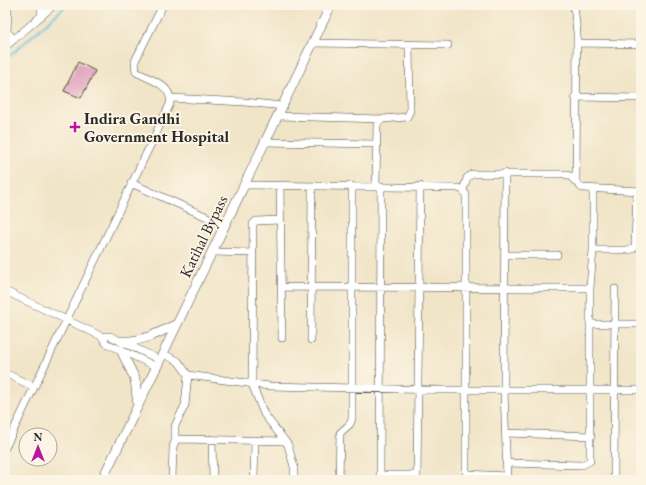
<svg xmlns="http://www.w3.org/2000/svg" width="646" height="485" viewBox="0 0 646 485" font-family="'EB Garamond',serif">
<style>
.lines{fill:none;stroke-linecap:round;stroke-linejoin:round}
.stream{stroke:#60c0de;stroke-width:2}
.building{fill:#e0a1be}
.minor-casing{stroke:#494743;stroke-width:8}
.major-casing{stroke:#494743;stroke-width:10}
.minor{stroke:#fff;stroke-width:7}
.major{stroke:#fff;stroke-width:9}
.poi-dot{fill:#b5179e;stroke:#fcf5e5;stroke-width:1.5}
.labels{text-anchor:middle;stroke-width:4;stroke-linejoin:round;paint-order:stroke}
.poi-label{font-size:16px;font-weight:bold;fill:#2b2b2b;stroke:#fcf5e5;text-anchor:start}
.street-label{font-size:16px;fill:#2b2b2b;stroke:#fcf5e5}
</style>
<rect width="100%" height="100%" fill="#fcf5e5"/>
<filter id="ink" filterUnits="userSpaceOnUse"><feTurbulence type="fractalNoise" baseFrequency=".025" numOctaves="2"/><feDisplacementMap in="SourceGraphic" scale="8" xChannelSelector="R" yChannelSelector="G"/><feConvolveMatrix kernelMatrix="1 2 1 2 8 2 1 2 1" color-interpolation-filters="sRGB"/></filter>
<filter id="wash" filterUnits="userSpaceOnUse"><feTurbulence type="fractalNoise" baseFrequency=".012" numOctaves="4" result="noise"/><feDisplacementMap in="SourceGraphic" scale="16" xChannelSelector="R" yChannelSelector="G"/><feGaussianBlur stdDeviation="0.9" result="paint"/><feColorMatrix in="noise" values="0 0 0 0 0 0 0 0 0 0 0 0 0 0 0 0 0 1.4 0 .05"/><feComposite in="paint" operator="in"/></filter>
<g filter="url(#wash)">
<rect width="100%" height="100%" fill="#f1e5c8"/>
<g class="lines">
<path class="stream" d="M5 60 67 5"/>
</g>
<g id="blocks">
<path class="building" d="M78 62 95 71 81 98 64 91Z"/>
</g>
</g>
<g filter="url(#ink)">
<use href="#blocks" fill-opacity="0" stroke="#494743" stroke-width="1"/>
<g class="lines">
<defs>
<path id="minor" d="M8 5 7 32 14 39
M574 5 577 33 576 182
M41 16V5
M313 43 448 45
M577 43 641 44
M5 47 54 5
M575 97 641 98
M171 98 244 102 283 106
M278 116 382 119
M265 142 376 144
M505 173 504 389 507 480
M131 183 225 225
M245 185 458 188 463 190 466 195V480
M280 186 282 338
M376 186 377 123 383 119 407 117 410 111 409 45
M463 190 467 178 472 174H564L570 176 582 188 641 191
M280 220 256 221 253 224 252 384 264 414 288 445 294 467V480
M593 250H630L634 248 635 244 637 191
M212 252 252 253
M505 255H557
M281 287 590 288
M5 291 101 336 106 343 157 367
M591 324H641
M101 336H110L160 360
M311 340 312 187
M163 354 178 361 188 375 269 386 441 390H641
M5 373 34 387
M506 433 591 436
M175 439V426L185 405 188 375
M212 439 213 480
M5 448 170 104C173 85 151 80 136 72L135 61 163 5
M507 463 582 465 590 461V288L593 250V189
M466 474 507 476
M380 475H417
M172 480 173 447 176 439 285 441
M254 480 255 440
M339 480 340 433 350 424 352 419V186
M380 480 381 186
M417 480 420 186
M614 480 615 289"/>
<path id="major" d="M121 341C142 342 159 333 177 324
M121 350 135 379 138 406
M102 480 331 5"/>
</defs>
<use href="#minor" class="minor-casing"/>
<use href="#major" class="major-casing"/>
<use href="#minor" class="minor"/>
<use href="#major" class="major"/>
</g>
</g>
<path class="poi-dot" d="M73 121h4v4h4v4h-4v4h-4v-4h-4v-4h4z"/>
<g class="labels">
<g class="poi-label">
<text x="84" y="124">Indira Gandhi<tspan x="84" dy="18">Government Hospital</tspan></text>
</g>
<g class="street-label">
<text transform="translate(203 236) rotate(-64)" y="6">Katihal Bypass</text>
</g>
</g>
<rect width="646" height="485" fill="none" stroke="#fcf5e5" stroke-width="20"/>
<g transform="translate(38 447)"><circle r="19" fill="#fcf5e5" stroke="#a8a49b"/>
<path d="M0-3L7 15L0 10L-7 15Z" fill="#b5179e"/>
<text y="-6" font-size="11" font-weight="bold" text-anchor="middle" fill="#2b2b2b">N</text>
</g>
</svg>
